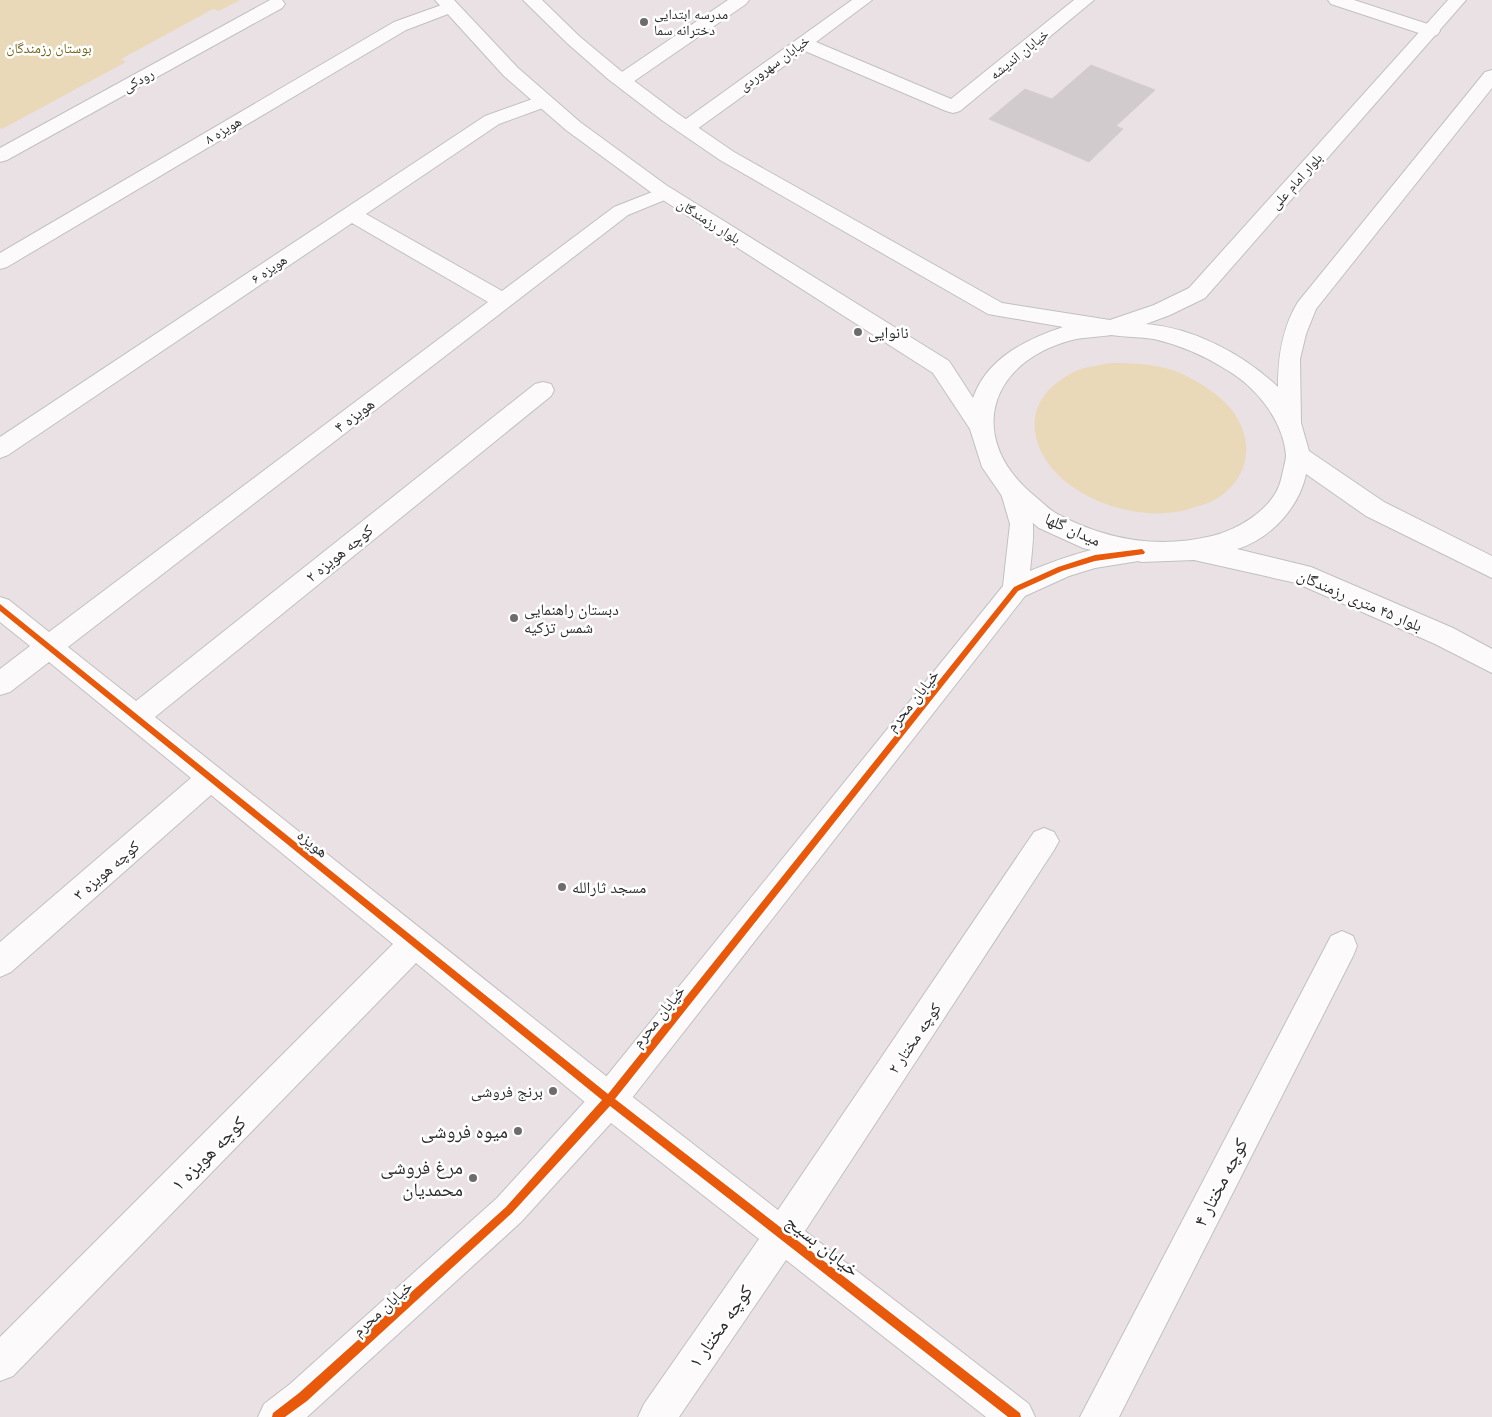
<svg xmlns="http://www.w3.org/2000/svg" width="1492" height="1417" viewBox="0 0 1492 1417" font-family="'Space Grotesk','Noto Naskh Arabic',sans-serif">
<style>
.green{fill:#e9d9b9}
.building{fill:#d2cbce;stroke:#d5cdcf}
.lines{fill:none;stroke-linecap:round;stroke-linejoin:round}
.minor-casing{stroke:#c1c0c1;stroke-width:2}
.tertiary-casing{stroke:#c1c0c1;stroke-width:2}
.secondary-casing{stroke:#c1c0c1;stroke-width:2}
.minor{fill:#fcfafb;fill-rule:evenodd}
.tertiary{fill:#fcfafb;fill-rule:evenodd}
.secondary{fill:#fcfafb;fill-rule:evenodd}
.cycleway-casing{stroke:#fff;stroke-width:3}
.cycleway{fill:#e8590c;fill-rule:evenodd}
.poi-dot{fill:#6e6b6c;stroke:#fff;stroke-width:2}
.labels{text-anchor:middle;stroke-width:5;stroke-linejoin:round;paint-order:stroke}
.far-poi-label{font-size:14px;fill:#2b2b2b;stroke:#fff;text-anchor:start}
.far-park-label{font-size:14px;fill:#6e6315;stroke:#fff}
.far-street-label{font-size:14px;fill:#2b2b2b;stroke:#fff}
.poi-label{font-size:16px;fill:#2b2b2b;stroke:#fff;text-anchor:start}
.street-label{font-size:16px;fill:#2b2b2b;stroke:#fff}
.near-poi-label{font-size:19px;fill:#2b2b2b;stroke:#fff;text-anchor:end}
.near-street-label{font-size:19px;fill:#2b2b2b;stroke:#fff}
</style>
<rect width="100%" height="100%" fill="#eae1e4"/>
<path class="green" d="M0 0H240L219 11 213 9 121 59 126 62 2 129 0 128Z
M1111 363C1134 363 1157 364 1178 372 1196 380 1218 393 1231 409 1255 439 1251 478 1216 499 1210 503 1202 505 1195 507 1142 528 1049 496 1036 437 1032 420 1036 405 1047 392 1056 382 1069 373 1081 369 1091 366 1101 365 1111 363Z"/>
<path class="building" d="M1091 65 1155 90 1116 126 1123 129 1089 162 989 119 1025 89 1052 99Z"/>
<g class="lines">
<defs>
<path id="minor" d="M270 0H282L285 4 282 8 7 160 0 162V148Z
M728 0H749L746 4 630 84 623 86 616 84 614 80 616 76Z
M852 0H872L816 42 951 99 1074 0H1094L960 111 953 113 946 111 805 51 693 132 686 134 679 132 676 128 679 124Z
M450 2 456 3 459 7 456 11 406 30 7 267 0 269V253L394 22Z
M544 95 551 97 553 101 551 105 499 124 366 214 502 291 614 207 665 187 672 189 675 193 672 197 628 215 68 647 136 701 535 384 543 382 551 384 554 390 551 396 155 717 621 1088 778 1210 1034 832 1044 828 1054 832 1059 841 1054 850 805 1231 1029 1404 1035 1417H986L786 1260 679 1417H638L644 1404 759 1239 597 1112 416 963 13 1376 0 1381V1337L393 944 211 795 11 972 0 977V942L191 778 49 662 10 692 0 695V669L30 646 0 622V597L9 600 49 632 488 302 352 223 8 455 0 458V437L485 116Z
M1342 931 1353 936 1357 946 1353 956 1119 1417H1080L1331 936Z"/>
<path id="tertiary" d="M1328 0H1354L1437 27 1440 31 1437 35 1431 36 1425 35 1331 4Z
M1013 484 1022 487C1038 516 1033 540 1030 571 1058 559 1122 536 1151 545L1155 552 1151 559 1095 568 1069 576 1025 596 621 1112 521 1222 307 1417H258L264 1404 290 1384 497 1198 597 1088 1003 586 1010 524 1001 493 1004 487Z"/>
<path id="secondary" d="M435 0H454L518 68 580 122 666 185 949 361 973 398C987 358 1025 340 1063 327L988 314 720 160 663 121 608 79 567 43 523 0H542L579 36 621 71 677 113 734 152 1002 303 1110 320 1154 305 1189 288 1448 0H1466L1205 298 1170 315 1146 324C1194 328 1243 354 1278 387 1278 357 1282 328 1298 302L1485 72 1492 70V88L1316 309 1306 334 1300 359 1301 423 1309 451 1384 502 1492 556V578L1366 516 1306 474C1299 508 1270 539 1237 549L1311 567 1453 628 1492 649V673L1435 644 1296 583 1194 560 1142 562 1083 548 1039 528 1004 499 982 467 970 429 933 373 652 193 566 130 504 76ZM1111 335C1125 337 1140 337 1154 339 1180 345 1205 356 1227 370 1256 387 1283 420 1286 455 1286 460 1284 466 1283 471 1282 475 1281 481 1279 486 1269 511 1237 530 1212 536 1159 549 1106 540 1059 515 1051 511 1044 504 1037 498 966 442 985 363 1072 340 1084 337 1098 337 1111 335Z"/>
</defs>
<use href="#minor" class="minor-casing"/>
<use href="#tertiary" class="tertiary-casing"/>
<use href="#secondary" class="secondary-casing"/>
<use href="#minor" class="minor"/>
<use href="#tertiary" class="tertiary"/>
<use href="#secondary" class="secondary"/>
<defs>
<path id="cycleway" d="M1142 549 1145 552 1144 554 1095 561 1062 571 1018 591 615 1099 1020 1413 1021 1417H1008L610 1106 512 1213 307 1401 285 1417H272L273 1413 299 1393 506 1207 602 1100 0 611V604L608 1094 1014 587 1058 567 1095 555Z"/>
</defs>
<use href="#cycleway" class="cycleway-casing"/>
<use href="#cycleway" class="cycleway"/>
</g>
<g class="poi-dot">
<circle cx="644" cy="22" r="5"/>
<circle cx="858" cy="332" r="5"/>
<circle cx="514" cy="618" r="5"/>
<circle cx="562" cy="887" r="5"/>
<circle cx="553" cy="1091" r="5"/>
<circle cx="518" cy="1131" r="5"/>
<circle cx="473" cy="1178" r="5"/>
</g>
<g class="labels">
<g class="far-poi-label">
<text x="654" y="19">مدرسه ابتدایی<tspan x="654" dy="16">دخترانه سما</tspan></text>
</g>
<g class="far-park-label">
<text x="49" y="53">بوستان رزمندگان</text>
</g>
<g class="far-street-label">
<text transform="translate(1019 54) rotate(-39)" y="5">خیابان اندیشه</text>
<text transform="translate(774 63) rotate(-36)" y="5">خیابان سهروردی</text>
<text transform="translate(138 80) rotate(-29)" y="5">رودکی</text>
<text transform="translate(223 130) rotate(-31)" y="5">هویزه ۸</text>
<text transform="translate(1296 181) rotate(-48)" y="5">بلوار امام على</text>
<text transform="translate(709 221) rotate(32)" y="5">بلوار رزمندگان</text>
<text transform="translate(269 269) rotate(-34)" y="5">هویزه ۶</text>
</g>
<g class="poi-label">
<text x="868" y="338">نانوایی</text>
<text x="524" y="615">دبستان راهنمایی<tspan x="524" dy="18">شمس تزکیه</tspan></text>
<text x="572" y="893">مسجد ثارالله</text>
<text x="543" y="1097" text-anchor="end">برنج فروشی</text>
</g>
<g class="street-label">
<text transform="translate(354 415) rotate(-37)" y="6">هویزه ۴</text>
<text transform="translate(1073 529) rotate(24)" y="6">میدان گلها</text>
<text transform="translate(339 553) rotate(-39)" y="6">کوچه هویزه ۲</text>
<text transform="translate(1360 600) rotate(23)" y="6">بلوار ۴۵ متری رزمندگان</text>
<text transform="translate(912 700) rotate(-51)" y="6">خیابان محرم</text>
<text transform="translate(313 843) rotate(39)" y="6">هویزه</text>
<text transform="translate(106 870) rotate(-41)" y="6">کوچه هویزه ۳</text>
<text transform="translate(658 1016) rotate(-51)" y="6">خیابان محرم</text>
<text transform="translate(914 1038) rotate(-56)" y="6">کوچه مختار ۲</text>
<text transform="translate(382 1308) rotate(-42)" y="6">خیابان محرم</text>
</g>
<g class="near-poi-label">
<text x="508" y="1138">میوه فروشی</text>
<text x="463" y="1174">مرغ فروشی<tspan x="463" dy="22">محمدیان</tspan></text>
</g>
<g class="near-street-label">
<text transform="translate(208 1153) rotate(-45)" y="7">کوچه هویزه ۱</text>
<text transform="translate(1220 1182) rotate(-63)" y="7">کوچه مختار ۴</text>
<text transform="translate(823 1245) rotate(38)" y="7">خیابان بسیج</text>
<text transform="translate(720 1326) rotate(-55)" y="7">کوچه مختار ۱</text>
</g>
</g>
</svg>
